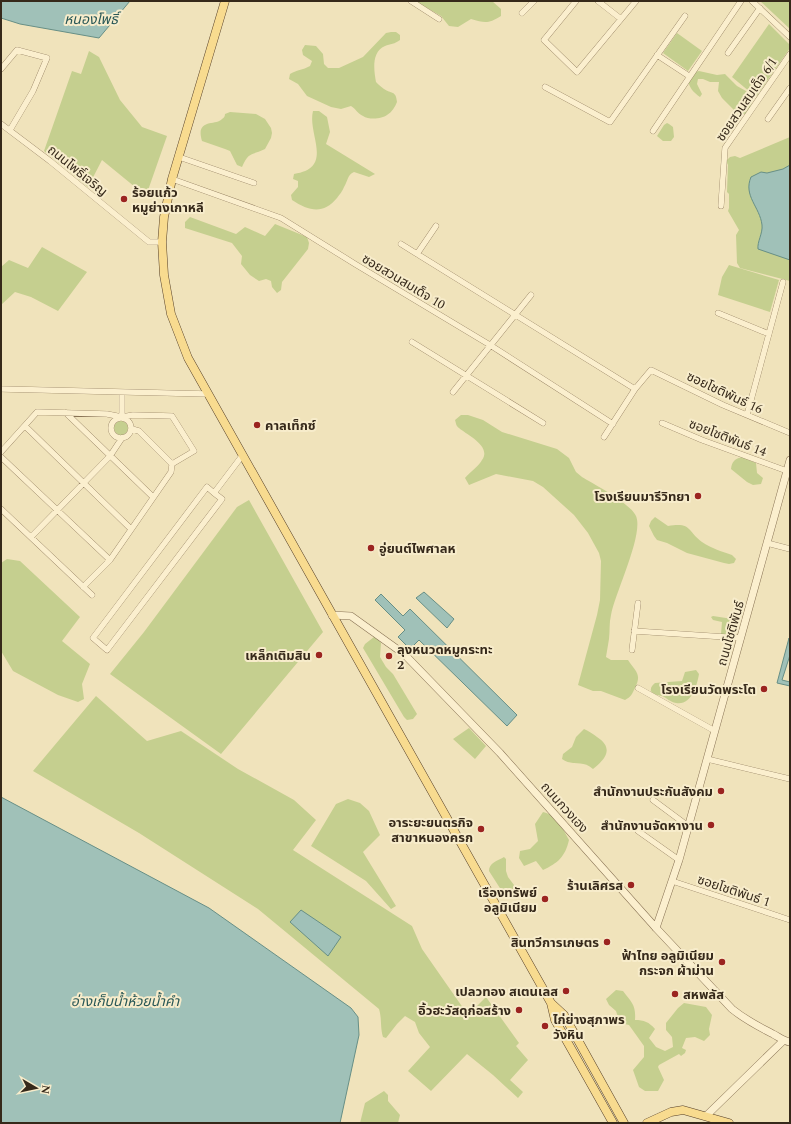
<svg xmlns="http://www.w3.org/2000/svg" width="791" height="1124" viewBox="0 0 791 1124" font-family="Spectral,'Noto Sans Thai',serif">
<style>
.green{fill:#c5cf8f}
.water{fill:#a0c1b8;stroke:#678f86}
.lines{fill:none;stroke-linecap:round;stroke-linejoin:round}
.minor-casing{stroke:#887254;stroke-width:6}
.tertiary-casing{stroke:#887254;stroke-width:8}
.primary-casing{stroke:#553f29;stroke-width:9}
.minor{stroke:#fbefce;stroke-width:5.5}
.tertiary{stroke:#fbefce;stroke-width:7}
.primary{stroke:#f8db8f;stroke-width:8}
.poi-dot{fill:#9b2420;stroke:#f7eccb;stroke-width:1.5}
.labels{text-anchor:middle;stroke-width:4;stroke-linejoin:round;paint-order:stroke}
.street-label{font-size:13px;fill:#36291a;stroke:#f7eccb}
.poi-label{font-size:13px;font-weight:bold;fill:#36291a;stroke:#f7eccb;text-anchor:end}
.water-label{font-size:14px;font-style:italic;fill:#285756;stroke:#f7eccb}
</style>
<rect width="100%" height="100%" fill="#f0e3bb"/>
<path class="green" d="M415 1H492L501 9V16C488 24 485 23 471 19L458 27 449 26 441 16Z
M760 1H790V29Z
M769 24 790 45V48L756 97 732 77Z
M391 32H396L400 35V40C395 44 390 44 385 46 371 52 374 71 376 82 378 84 381 87 384 89 391 94 396 90 397 102 395 107 392 112 387 115 382 119 369 120 363 116 358 114 356 109 351 106L341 109 331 107 307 96 298 84 289 79 290 74C296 70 303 70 310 66L312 61 303 55 302 50 305 45 316 46 323 54 324 64 328 68H339L363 57 386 33Z
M677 33 702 51 688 71 663 53Z
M89 51 99 57 120 100 142 127 167 136 146 196 102 160 88 187 44 151 72 71 81 74Z
M699 71 717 75 725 74 737 86 746 91 753 98 751 106 745 114 737 113 722 98 718 91 719 82H710L703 79H698L697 84 702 94 700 97C693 92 689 88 688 79L694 72Z
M313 111H319L327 117 330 132 326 144 375 174 369 177 354 172C347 175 348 181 344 187 342 192 340 194 337 198 323 215 309 211 292 200L291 195 298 187V181L293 179 294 174C335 168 307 134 313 111Z
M230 112 256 114 265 119 271 128 272 133 271 138 265 149C251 156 249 151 242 167L237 165 230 151 225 149 202 141C195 118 216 126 222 119 224 118 225 116 225 114Z
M667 123 669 124 673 127 674 137 671 141H663L657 136 664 125Z
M790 137V281L740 268 737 263 736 235 739 230 728 211 729 208V194L727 192 728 165 726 161 730 157 735 156 740 158Z
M190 217 236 234 245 227 265 236 275 224 307 237 309 243 308 249 282 282 281 290 277 293 272 287 271 281 266 279 259 281 250 275 241 264 242 256 232 243 185 228V222Z
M42 247 87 272 58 311 31 297 15 292 1 305V267L9 260 28 268Z
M729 265 779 280 770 312 718 295 722 277Z
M461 415H468L483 420 502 432 557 449 569 458 576 472 582 477C594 484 631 504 636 516 644 534 615 593 611 615 609 623 610 631 609 639 608 645 607 651 606 657L611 660H628C636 672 642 674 635 688 632 694 631 697 625 700L601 691H593L578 685 597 615 600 600 601 561 599 553 588 533 574 515 543 487 533 481 496 474 469 485 465 478C470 472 479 466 482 460 492 446 467 435 459 428 456 426 456 423 455 420Z
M114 428a7 7 0 1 1 14 0a7 7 0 1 1-14 0Z
M742 457 756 463 757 473 763 478 761 484 753 485 747 482 731 469C732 461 735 459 742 457Z
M249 500 323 632 221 754 110 674 144 632 237 507Z
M655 517 668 526C692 522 687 531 702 542 711 548 723 552 732 555L736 559 734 563 729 564 724 563 687 553 667 543 657 540 654 536 649 526 651 521Z
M7 559 20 561 80 617 62 641 90 664 82 684 84 699 78 702 58 695 13 671 1 651V563Z
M713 616 739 620 735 636 721 634 722 622 713 620 711 617Z
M374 637 378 638 381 643 380 657 386 667 393 674 417 714 413 719 407 720 404 717 363 648 365 644Z
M696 670 699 674C697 686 691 706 676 703 670 702 667 698 662 696 658 695 652 695 651 691 650 687 653 685 655 683L682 681 685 672Z
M96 696 147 741 181 731 238 769 294 800 316 820 293 850 412 926 422 949 468 1015 486 997 519 1043 516 1046 528 1060 510 1080 523 1092 518 1098 493 1075 467 1054 431 1091 408 1071 430 1047 419 1033 415 1022 405 1016 397 1024 386 1038 383 1037C380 1027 382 1019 379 1009L258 909 139 833 33 771Z
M469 728 486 746 475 759 453 739Z
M584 729C589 731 593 734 597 737 614 748 606 759 593 769 582 759 573 767 562 759L563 754 572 747 576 737Z
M348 799 360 803 369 811 380 835 363 852 396 906 391 909 366 881 311 846 336 804Z
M543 812C558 816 562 827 569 840 565 857 558 863 543 870L536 861 524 866 519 858 520 851 530 849 538 841 535 824Z
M504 857 506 859V871L508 877 514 885 511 895 509 897 505 896 489 871C489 863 497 861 504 857Z
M616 990 623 991C632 1003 636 1005 635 1020 644 1020 649 1022 655 1029L649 1038 656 1047 665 1051 673 1047 672 1037 666 1030V1023L678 1008 684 1003 706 1007 712 1015 709 1029 710 1035 704 1041 695 1037 686 1038 682 1048 686 1050 685 1053 681 1056 679 1054 659 1065 658 1067 664 1080 658 1091H645L639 1087 633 1070 644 1057V1046L629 1025 620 1023 616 1011 609 1005 606 999Z
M384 1091 388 1095V1101L400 1115 398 1123H360L365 1103Z"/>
<path class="water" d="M1 1H130L99 38 20 24 1 18Z
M790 165V260L758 249C757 242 763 233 762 225 760 207 743 196 751 177L761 172 767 173 783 169Z
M424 592 454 619 447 628 416 598Z
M381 594 403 616 410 609 517 715 507 726 419 640 410 649 398 637 405 630 375 600Z
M789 638 790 655 782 680 790 682V686L777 683Z
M1 797 209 908 351 1008 358 1017 359 1035 340 1123H1Z
M301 910 341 937 328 956 290 922Z"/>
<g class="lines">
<defs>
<path id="minor" d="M411 1 439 19
M576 1 544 40 577 72 636 1
M598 1 621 19
M752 1 790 37
M522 13 534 1
M728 53 760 8
M657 55 689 76
M1 69 17 50 47 58 33 91 10 130
M545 87 610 122 685 16
M768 119 790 88
M1 124 50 161 149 242H162
M653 131 741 1
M179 157 254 183
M172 179 281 218 355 264 490 345 613 424
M721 206 725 148 790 54
M401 244 635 389
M417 254 436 226
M718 313 769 334
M412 342 543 423
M1 389 208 394
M453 392 531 295
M66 413 153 497
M747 415 783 282
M122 417V393
M111 428a10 10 0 1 1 20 0a10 10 0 1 1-20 0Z
M662 423 702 440 787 471
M25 426 131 529
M604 437 635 389 651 370 723 405 790 433
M1 452 37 412 107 414 122 417 133 415 172 416 194 451 172 464
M1 457 110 560
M214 493 207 487 93 638 107 650 222 499 214 493 242 456
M1 509 92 595
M31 537 110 456 122 438
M767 543 790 549
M83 587 110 560 171 472 172 464 139 431 132 429
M634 631 741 638
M632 650 638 603
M638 688 715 731
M707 759 790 779
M653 800 688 826
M638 831 679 860
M672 881 790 920"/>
<path id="tertiary" d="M332 615 351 616 404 654 500 753 656 928 732 1009C747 1021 756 1025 773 1034 779 1037 783 1041 790 1042
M656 928 679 860 790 460
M706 1116 783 1041"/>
<path id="primary" d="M225 1 172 179 164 217 162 242 164 275 171 314 188 358 551 1003 555 1020 613 1123
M551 1003 564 1015 624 1123
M647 1123 671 1112 683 1110 729 1123"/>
</defs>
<use href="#minor" class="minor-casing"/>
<use href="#tertiary" class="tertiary-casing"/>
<use href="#primary" class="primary-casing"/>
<use href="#minor" class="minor"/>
<use href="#tertiary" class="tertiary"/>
<use href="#primary" class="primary"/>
</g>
<g class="poi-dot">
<circle cx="124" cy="199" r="4"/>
<circle cx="257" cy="425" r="4"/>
<circle cx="698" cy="496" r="4"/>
<circle cx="371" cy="548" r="4"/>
<circle cx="319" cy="655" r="4"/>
<circle cx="389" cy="656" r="4"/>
<circle cx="764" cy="689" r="4"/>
<circle cx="721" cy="791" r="4"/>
<circle cx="711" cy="825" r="4"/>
<circle cx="481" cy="829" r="4"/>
<circle cx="631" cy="885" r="4"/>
<circle cx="545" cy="899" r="4"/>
<circle cx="607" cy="942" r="4"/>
<circle cx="722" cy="962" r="4"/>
<circle cx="566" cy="991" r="4"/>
<circle cx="675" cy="994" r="4"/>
<circle cx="519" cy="1010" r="4"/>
<circle cx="545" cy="1026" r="4"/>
</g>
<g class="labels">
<g class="street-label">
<text transform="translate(746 99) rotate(-56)" y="5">ซอยสวนสมเด็จ 6/1</text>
<text transform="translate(78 170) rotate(39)" y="5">ถนนโพธิ์เจริญ</text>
<text transform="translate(404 281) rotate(31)" y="5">ซอยสวนสมเด็จ 10</text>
<text transform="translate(725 392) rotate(25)" y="5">ซอยโชติพันธ์ 16</text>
<text transform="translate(728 437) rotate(21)" y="5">ซอยโชติพันธ์ 14</text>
<text transform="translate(730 633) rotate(-74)" y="5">ถนนโชติพันธ์</text>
<text transform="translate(565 807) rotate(48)" y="5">ถนนกวงเฮง</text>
<text transform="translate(734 890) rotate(18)" y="5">ซอยโชติพันธ์ 1</text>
</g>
<g class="poi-label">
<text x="132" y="197" text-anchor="start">ร้อยแก้ว<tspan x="132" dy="15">หมูย่างเกาหลี</tspan></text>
<text x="265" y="430" text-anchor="start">คาลเท็กซ์</text>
<text x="690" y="501">โรงเรียนมารีวิทยา</text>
<text x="379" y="553" text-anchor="start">อู่ยนต์ไพศาลห</text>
<text x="397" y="654" text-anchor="start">ลุงหนวดหมูกระทะ<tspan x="397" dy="15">2</tspan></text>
<text x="311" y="660">เหล็กเติมสิน</text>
<text x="756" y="694">โรงเรียนวัดพระโต</text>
<text x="713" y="796">สำนักงานประกันสังคม</text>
<text x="473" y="827">อาระยะยนตรกิจ<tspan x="473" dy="15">สาขาหนองครก</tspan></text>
<text x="703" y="830">สำนักงานจัดหางาน</text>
<text x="623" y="890">ร้านเลิศรส</text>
<text x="537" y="897">เรืองทรัพย์<tspan x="537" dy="15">อลูมิเนียม</tspan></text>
<text x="599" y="947">สินทวีการเกษตร</text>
<text x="714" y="960">ฟ้าไทย อลูมิเนียม<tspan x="714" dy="15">กระจก ผ้าม่าน</tspan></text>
<text x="558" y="996">เปลวทอง สเตนเลส</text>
<text x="683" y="999" text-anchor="start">สหพลัส</text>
<text x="511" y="1015">อิ้วฮะวัสดุก่อสร้าง</text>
<text x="553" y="1024" text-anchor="start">ไก่ย่างสุภาพร<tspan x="553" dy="15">วังหิน</tspan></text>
</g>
<g class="water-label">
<text x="91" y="24">หนองโพธิ์</text>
<text x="125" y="1006">อ่างเก็บน้ำห้วยน้ำคำ</text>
</g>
</g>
<rect width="791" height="1124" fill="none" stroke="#36291a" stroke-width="4"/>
<g transform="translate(36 1088) rotate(99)" stroke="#f7eccb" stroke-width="3" paint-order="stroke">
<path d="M0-3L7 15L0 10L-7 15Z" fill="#36291a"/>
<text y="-6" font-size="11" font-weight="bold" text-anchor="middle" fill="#36291a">N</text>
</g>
</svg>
